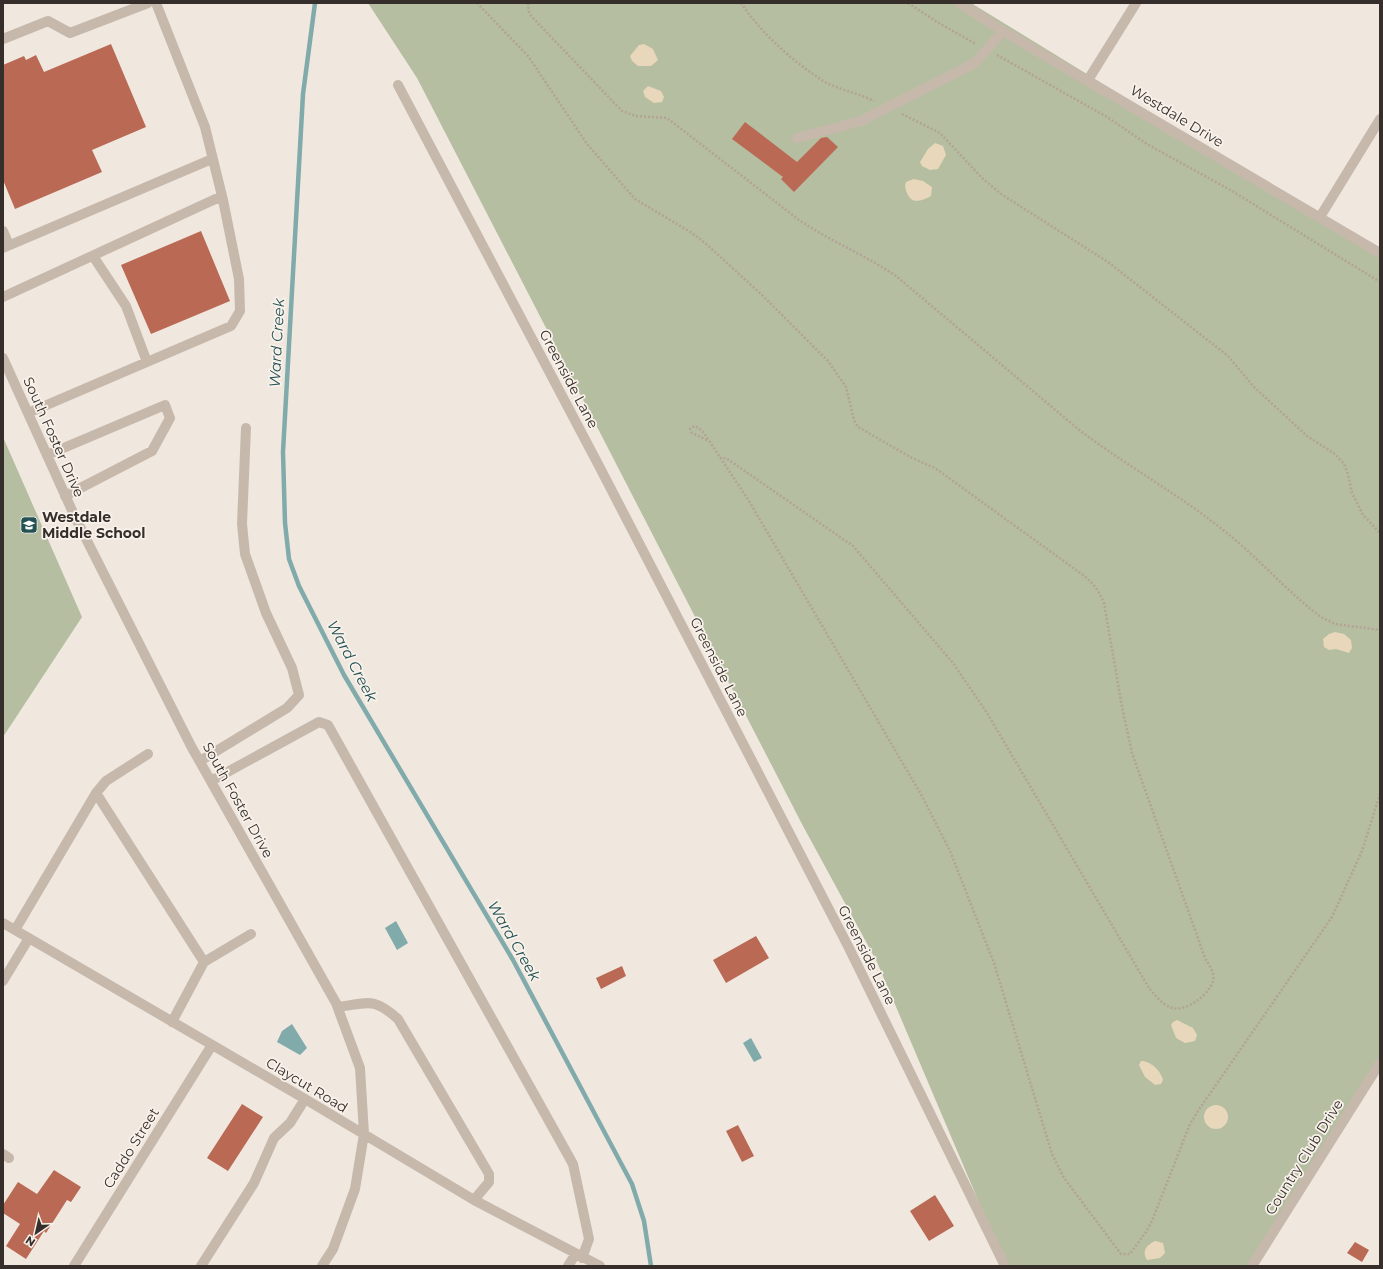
<svg xmlns="http://www.w3.org/2000/svg" width="1383" height="1269" viewBox="0 0 1383 1269" font-family="Montserrat,sans-serif">
<style>
.green{fill:#b5bea0}
.sand{fill:#e8d7ba}
.water{fill:#81aaab}
.lines{fill:none;stroke-linecap:round;stroke-linejoin:round}
.stream{stroke:#81aaab;stroke-width:4.5}
.building{fill:#ba6954}
.path{stroke:#b3a296;stroke-width:2.5;stroke-dasharray:2 2;stroke-linecap:butt}
.minor{stroke:#c7b8ac;stroke-width:10}
.labels{text-anchor:middle;stroke-width:3.5;stroke-linejoin:round;paint-order:stroke}
.street-label{font-size:14px;fill:#362e2a;stroke:#f8f2eb}
.poi-label{font-size:14px;font-weight:bold;fill:#362e2a;stroke:#f8f2eb;text-anchor:start}
.water-label{font-size:15px;font-style:italic;fill:#245254;stroke:#f8f2eb}
</style>
<rect width="100%" height="100%" fill="#f0e8df"/>
<path class="green" d="M368 3H971L1380 254V1065L1252 1266H1006L877 962 803 826 417 78Z
M3 437 82 617 3 737Z"/>
<path class="sand" d="M644 44 653 49 658 60 651 66H638L632 61 630 56 639 45Z
M648 86 661 91 664 97 662 102 654 103 645 97 643 91Z
M935 143 943 146 946 155 938 169 930 170 922 166 920 162 928 149Z
M914 179 923 181 932 187 931 196C917 204 908 203 905 186L906 182Z
M1335 632 1344 634 1351 640 1352 648 1349 653 1336 649 1329 650 1324 647 1323 639 1329 634Z
M1177 1020 1193 1028 1197 1035 1195 1041 1185 1043 1176 1038 1171 1025 1173 1022Z
M1141 1061C1151 1061 1161 1071 1163 1080L1161 1084 1155 1085 1145 1077 1139 1065Z
M1204 1117a12 12 0 1 1 24 0a12 12 0 1 1-24 0Z
M1155 1241 1163 1243 1165 1253 1160 1258 1147 1260C1141 1251 1147 1245 1155 1241Z"/>
<path class="water" d="M396 921 408 943 397 950 385 928Z
M292 1024 307 1048 300 1055 277 1042 282 1031Z
M751 1038 762 1058 754 1062 743 1043Z"/>
<g class="lines">
<path class="stream" d="M315 3 303 94 283 452 285 523 289 559 299 586 344 675 513 960 632 1184 644 1221 651 1266"/>
</g>
<path class="building" d="M111 44 146 127 92 150 102 172 15 209 3 180V65L24 56 26 60 36 55 44 72Z
M745 122 797 162 821 138 827 137 838 147 794 192 781 179 783 177 732 139Z
M201 231 230 301 151 334 121 265Z
M756 936 769 958 726 983 713 960Z
M622 966 626 976 601 989 596 978Z
M242 1104 263 1117 228 1171 207 1158Z
M738 1125 754 1156 742 1162 726 1131Z
M54 1170 81 1187 71 1202 67 1200 46 1233 44 1231 26 1259 6 1246 20 1224 3 1213V1205L18 1182 37 1194Z
M935 1195 954 1226 929 1241 910 1211Z
M1355 1242 1369 1250 1362 1262 1347 1253Z"/>
<g class="lines">
<path class="path" d="M477 3 528 56 587 144 635 199 692 233 705 243 761 294 828 361 846 387 854 420 858 427 912 458 935 468 1083 575C1093 583 1099 591 1104 603L1122 707 1132 753 1205 958C1209 965 1215 973 1213 981 1209 995 1186 1012 1172 1008 1162 1005 1155 995 1149 988L987 713 953 663 853 546 726 458H720
M528 3 529 12 532 17 622 111 636 116 667 118 799 220C830 241 865 255 896 276L1078 429C1125 465 1177 493 1223 530 1258 557 1286 591 1321 617L1335 624 1380 630
M741 3C762 34 793 62 825 82 840 90 858 93 874 101
M908 3 937 22 976 44
M997 55 1107 117 1147 144 1232 191 1380 282
M902 114 940 133 982 178 1001 194 1108 262 1228 356 1254 387 1307 436 1335 454 1344 464 1348 474 1352 493 1363 515 1380 533
M707 440 692 433 690 429 694 426 699 428 704 433 749 501 810 605 922 796 950 851 994 963 1052 1154 1064 1178 1121 1254H1130L1146 1232 1152 1221 1190 1124 1200 1108 1332 917 1362 851 1380 794"/>
<path class="minor" d="M960 3 1003 31 1380 253
M3 39 48 21 70 33 148 3
M1088 80 1136 3
M398 85 598 464 849 948 1005 1266
M797 138 861 121 975 63 1003 31
M1320 217 1380 119
M3 231 9 245
M3 248 212 159
M93 256 126 306 147 362
M3 297 222 196
M3 358 75 517 191 746 336 1003 360 1068 364 1134 355 1189 333 1249 322 1266
M28 413 231 326 240 311 239 279 223 200 205 127 156 3
M47 455 165 405 170 418 152 451 65 496
M200 761 287 708 299 695 292 668 266 613 245 554 242 524 246 428
M211 781 319 722 328 725 573 1164 589 1239 582 1258
M96 793 204 962
M3 923 305 1099 474 1200 600 1266
M15 930 96 793 106 781 148 754
M3 981 29 938
M338 1007C369 1003 373 997 398 1019L489 1174V1182L474 1200
M172 1022 204 962 251 934
M3 1154 9 1158
M74 1266 212 1045
M201 1266 254 1183 274 1138 290 1123 305 1099
M568 1266 575 1255
M1252 1266 1380 1063"/>
</g>
<defs>
<symbol id="school-square" viewBox="-11 -11 22 22"><rect x="-9" y="-9" width="18" height="18" rx="4" fill="#245254" stroke="#f8f2eb"/><path d="M0-5L7-2L0 1L-7-2ZM-4 1L0 2.5L4 1V4Q0 6-4 4Z" fill="#fff"/></symbol>
</defs>
<g fill-rule="evenodd">
<use href="#school-square" x="19" y="515" width="20" height="20"/>
</g>
<g class="labels">
<g class="street-label">
<text transform="translate(1177 116) rotate(31)" y="5">Westdale Drive</text>
<text transform="translate(569 379) rotate(62)" y="5">Greenside Lane</text>
<text transform="translate(54 437) rotate(66)" y="5">South Foster Drive</text>
<text transform="translate(719 667) rotate(63)" y="5">Greenside Lane</text>
<text transform="translate(238 800) rotate(61)" y="5">South Foster Drive</text>
<text transform="translate(867 955) rotate(63)" y="5">Greenside Lane</text>
<text transform="translate(307 1085) rotate(31)" y="5">Claycut Road</text>
<text transform="translate(131 1148) rotate(-58)" y="5">Caddo Street</text>
<text transform="translate(1304 1157) rotate(-58)" y="5">Country Club Drive</text>
</g>
<g class="poi-label">
<text x="42" y="522">Westdale<tspan x="42" dy="16">Middle School</tspan></text>
</g>
<g class="water-label">
<text transform="translate(277 343) rotate(-87)" y="5">Ward Creek</text>
<text transform="translate(352 661) rotate(62)" y="5">Ward Creek</text>
<text transform="translate(514 941) rotate(60)" y="5">Ward Creek</text>
</g>
</g>
<rect width="1383" height="1269" fill="none" stroke="#362e2a" stroke-width="8"/>
<g transform="translate(36 1233) rotate(214)" stroke="#f8f2eb" stroke-width="3" paint-order="stroke">
<path d="M0-3L7 15L0 10L-7 15Z" fill="#362e2a"/>
<text y="-6" font-size="11" font-weight="bold" text-anchor="middle" fill="#362e2a">N</text>
</g>
</svg>
